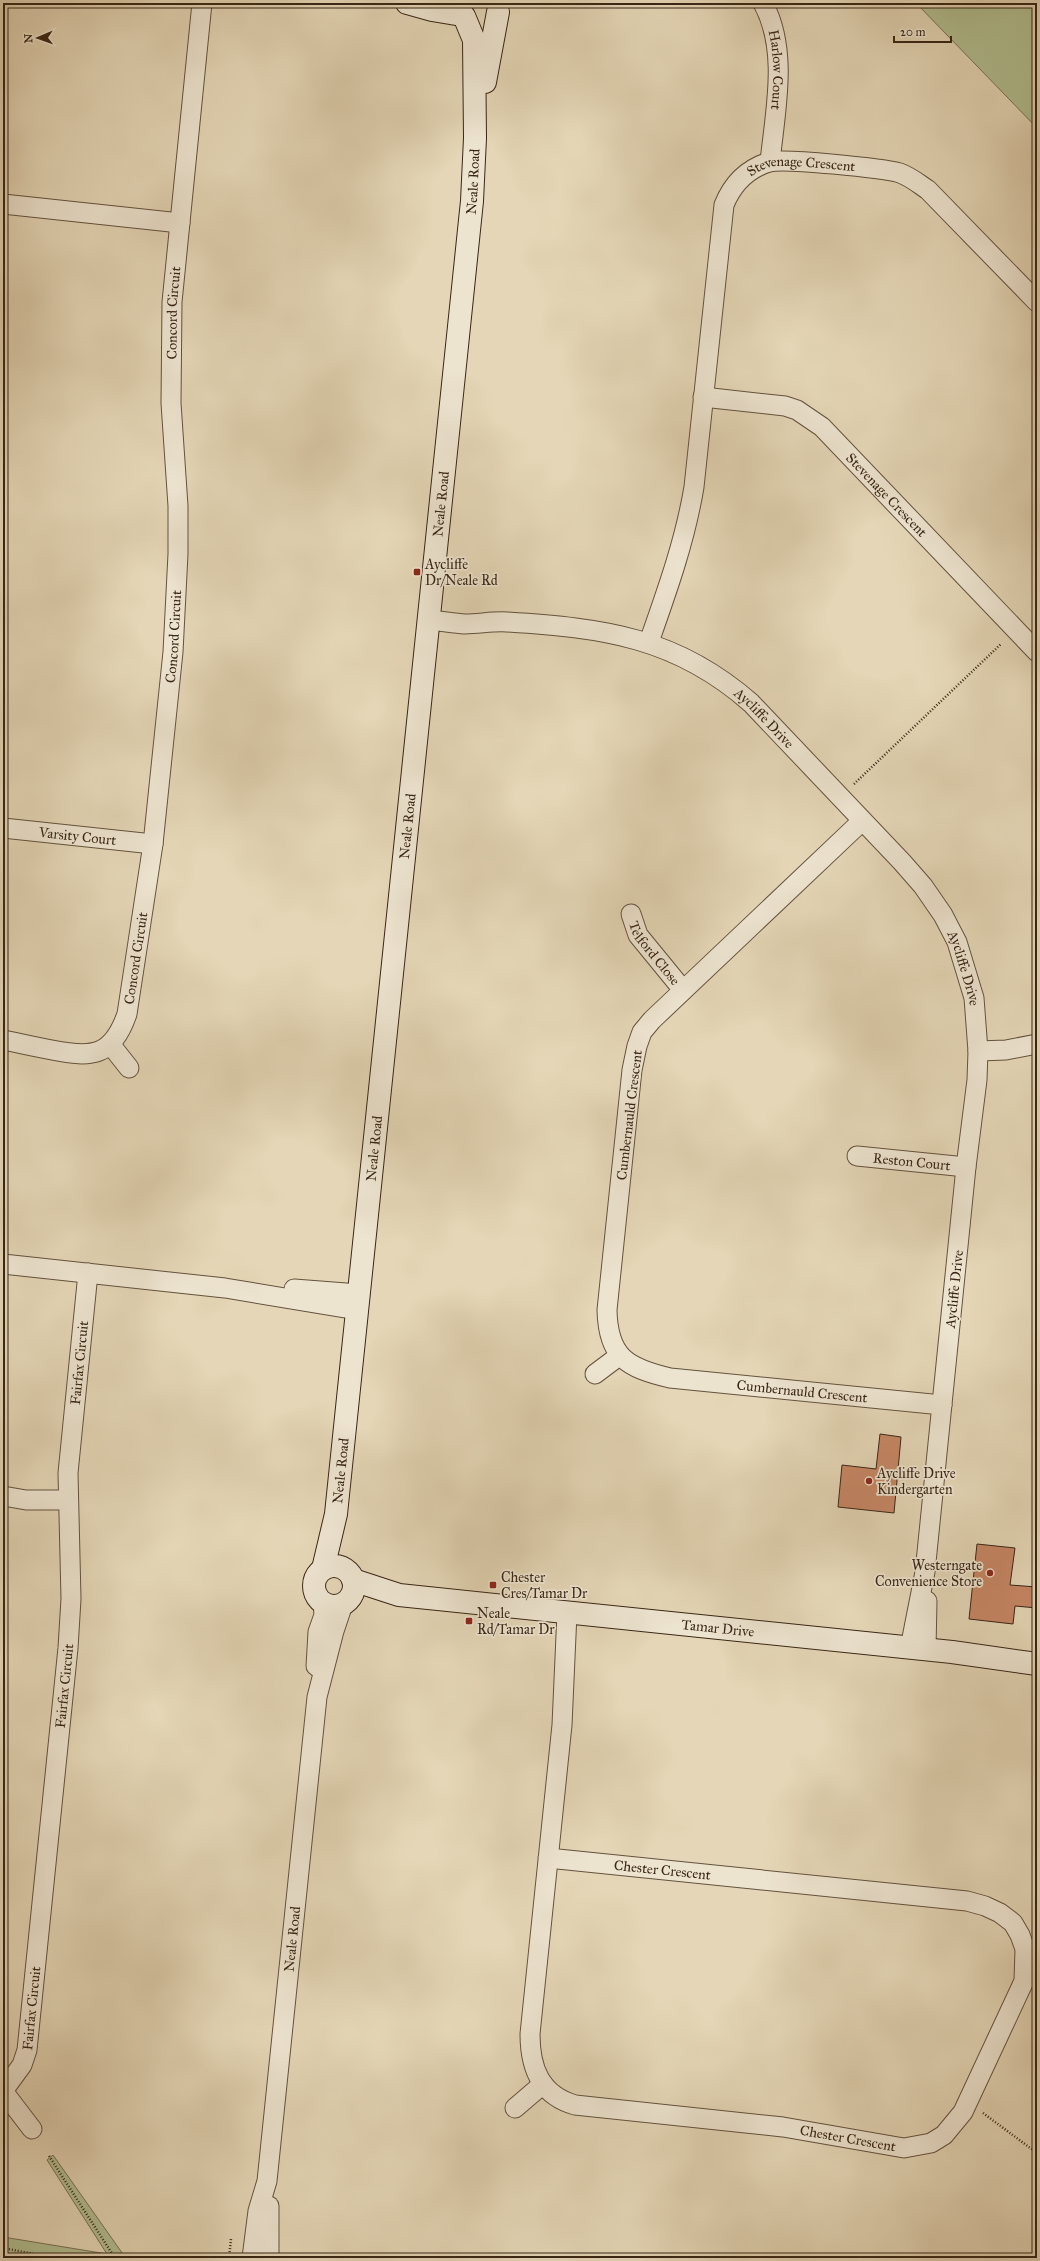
<svg xmlns="http://www.w3.org/2000/svg" width="1040" height="2261" viewBox="0 0 1040 2261" font-family="'IM FELL Great Primer',serif">
<style>
.green{fill:#b1be91;stroke:#757254}
.building{fill:#c78766;stroke:#392616}
.lines{fill:none;stroke-linecap:round;stroke-linejoin:round}
.street-casing{stroke:#64523e;stroke-width:21}
.secondary-casing{stroke:#392616;stroke-width:24}
.path{stroke:#392616;stroke-width:2.5;stroke-dasharray:1 2;stroke-linecap:butt}
.street{stroke:#ede4d0;stroke-width:19}
.secondary{stroke:#ede4d0;stroke-width:22}
.poi-dot{fill:#8f2418;stroke:#ede4d0;stroke-width:1.5}
.labels{text-anchor:middle;stroke-width:3.5;stroke-linejoin:round;paint-order:stroke}
.street-label{font-size:14px;fill:#392616;stroke:#ede4d0}
.poi-label{font-size:14px;fill:#392616;stroke:#ede4d0;text-anchor:start}
</style>
<rect width="100%" height="100%" fill="#e4d6b6"/>
<filter id="stains"><feTurbulence type="fractalNoise" baseFrequency=".005" numOctaves="4"/><feColorMatrix values="0 0 0 0 .2 0 0 0 0 .09 0 0 0 0 .02 0 0 0 .5 -.17"/></filter>
<radialGradient id="worn" r=".72"><stop offset=".6" stop-color="#630" stop-opacity="0"/><stop offset="1" stop-color="#630" stop-opacity=".3"/></radialGradient>
<path class="green" d="M916 3H1037V128Z
M53 2155 125 2257 131 2258H3V2237L107 2254 47 2160Z"/>
<path class="building" d="M880 1434 901 1437 894 1513 838 1507 842 1465 876 1469Z
M977 1544 1015 1548 1010 1585 1037 1587V1608L1015 1606 1013 1624 969 1619Z"/>
<g class="lines">
<defs>
<g id="street">
<path id="s1" d="M763 3C789 51 775 111 770 162"/>
<path d="M3 204 180 223"/>
<path id="s2" d="M703 397 785 406 797 410 822 427 1037 652"/>
<path id="s3" d="M428 620C440 621 453 623 465 624 479 624 493 621 507 622 603 628 676 637 751 703L902 862 923 886 943 915 957 942 974 998 978 1051 977 1080 966 1167 925 1572 910 1648"/>
<path id="s4" d="M649 642C667 591 685 541 694 487L724 205C732 185 747 169 769 162 784 158 882 168 900 173 911 177 919 184 928 190L1037 302"/>
<path id="s5" d="M862 821 652 1020 642 1032 637 1046 632 1070 607 1310C608 1357 627 1368 670 1378L942 1405"/>
<path id="s6" d="M3 828 153 844"/>
<path id="s7" d="M631 914 638 935 683 990"/>
<path id="s8" d="M3 1040C19 1043 35 1047 52 1050 92 1058 112 1057 127 1014L153 844 173 652 178 554V506L171 403 172 302 202 3"/>
<path d="M110 1044 129 1068"/>
<path d="M978 1051 1006 1050 1037 1044"/>
<path id="s9" d="M857 1156 966 1167"/>
<path d="M3 1264 225 1288 357 1310"/>
<path d="M294 1289 359 1294"/>
<path d="M595 1374 619 1356"/>
<path d="M3 1496 26 1500H68"/>
<path d="M926 1649 927 1601"/>
<path d="M316 1666 318 1632 324 1615 323 1603"/>
<path id="s10" d="M548 1858 967 1901 985 1906 1000 1913 1013 1923 1020 1935 1025 1949 1024 1981 963 2112 944 2135 931 2143 904 2148 783 2127 575 2105C540 2095 530 2068 530 2034L562 1725 567 1613"/>
<path id="s11" d="M3 2091 22 2065 27 2050 68 1648 71 1599 68 1473 88 1273"/>
<path d="M3 2091 32 2129"/>
<path d="M515 2108 543 2084"/>
<path d="M269 2206V2258"/>
<path id="s12" d="M252 2258 258 2211 267 2181 317 1697 334 1631 343 1604"/>
</g>
<g id="secondary">
<path d="M407 3 432 10 462 15"/>
<path d="M485 82 498 12"/>
<circle cx="334" cy="1586" r="20"/>
<path id="s13" d="M323 1569 336 1514 472 201 475 138 474 40 464 16"/>
<path id="s14" d="M353 1580 399 1595 952 1652 1037 1664"/>
</g>
</defs>
<use href="#street" class="street-casing"/>
<use href="#secondary" class="secondary-casing"/>
<path class="path" d="M854 784 1001 644
M983 2113 1037 2153
M49 2156 115 2258
M3 2248 55 2258
M229 2258 231 2239"/>
<use href="#street" class="street"/>
<use href="#secondary" class="secondary"/>
</g>
<g class="poi-dot">
<rect x="413" y="568" width="8" height="8" rx="2"/>
<circle cx="869" cy="1481" r="4"/>
<circle cx="990" cy="1573" r="4"/>
<rect x="489" y="1581" width="8" height="8" rx="2"/>
<rect x="465" y="1617" width="8" height="8" rx="2"/>
</g>
<g class="labels">
<g class="street-label">
<text dy="5" stroke="none"><textPath href="#s1" startOffset="69">Harlow Court</textPath></text>
<text dy="5" stroke="none"><textPath href="#s4" startOffset="541">Stevenage Crescent</textPath></text>
<text dy="5" stroke="none"><textPath href="#s13" startOffset="1396">Neale Road</textPath></text>
<text dy="5" stroke="none"><textPath href="#s8" startOffset="850">Concord Circuit</textPath></text>
<text dy="5" stroke="none"><textPath href="#s2" startOffset="219">Stevenage Crescent</textPath></text>
<text dy="5" stroke="none"><textPath href="#s13" startOffset="1072">Neale Road</textPath></text>
<text dy="5" stroke="none"><textPath href="#s8" startOffset="526">Concord Circuit</textPath></text>
<text dy="5" stroke="none"><textPath href="#s3" startOffset="362">Aycliffe Drive</textPath></text>
<text dy="5" stroke="none"><textPath href="#s13" startOffset="748">Neale Road</textPath></text>
<text dy="5" stroke="none"><textPath href="#s6" startOffset="75">Varsity Court</textPath></text>
<text dy="5" stroke="none"><textPath href="#s7" startOffset="46">Telford Close</textPath></text>
<text dy="5" stroke="none"><textPath href="#s8" startOffset="202">Concord Circuit</textPath></text>
<text dy="5" stroke="none"><textPath href="#s3" startOffset="686">Aycliffe Drive</textPath></text>
<text transform="translate(629 1115) rotate(-83)" y="5">Cumbernauld Crescent</text>
<text dy="5" stroke="none"><textPath href="#s13" startOffset="424">Neale Road</textPath></text>
<text dy="5" stroke="none"><textPath href="#s9" startOffset="55">Reston Court</textPath></text>
<text transform="translate(954 1289) rotate(-84)" y="5">Aycliffe Drive</text>
<text dy="5" stroke="none"><textPath href="#s11" startOffset="738">Fairfax Circuit</textPath></text>
<text dy="5" stroke="none"><textPath href="#s5" startOffset="822">Cumbernauld Crescent</textPath></text>
<text dy="5" stroke="none"><textPath href="#s13" startOffset="100">Neale Road</textPath></text>
<text dy="5" stroke="none"><textPath href="#s14" startOffset="369">Tamar Drive</textPath></text>
<text dy="5" stroke="none"><textPath href="#s11" startOffset="414">Fairfax Circuit</textPath></text>
<text dy="5" stroke="none"><textPath href="#s10" startOffset="115">Chester Crescent</textPath></text>
<text dy="5" stroke="none"><textPath href="#s12" startOffset="322">Neale Road</textPath></text>
<text dy="5" stroke="none"><textPath href="#s11" startOffset="90">Fairfax Circuit</textPath></text>
<text transform="translate(848 2138) rotate(10)" y="5">Chester Crescent</text>
</g>
<g class="poi-label">
<text x="425" y="569">Aycliffe<tspan x="425" dy="16">Dr/Neale Rd</tspan></text>
<text x="877" y="1478">Aycliffe Drive<tspan x="877" dy="16">Kindergarten</tspan></text>
<text x="982" y="1570" text-anchor="end">Westerngate<tspan x="982" dy="16">Convenience Store</tspan></text>
<text x="501" y="1582">Chester<tspan x="501" dy="16">Cres/Tamar Dr</tspan></text>
<text x="477" y="1618">Neale<tspan x="477" dy="16">Rd/Tamar Dr</tspan></text>
</g>
</g>
<rect width="1040" height="2261" fill="none" stroke="#e4d6b6" stroke-width="16"/>
<rect x="4" y="4" width="1032" height="2253" fill="none" stroke="#392616" stroke-width="2"/>
<rect x="8" y="8" width="1024" height="2245" fill="none" stroke="#392616"/>
<g transform="translate(38 38) rotate(268)" stroke="#ede4d0" stroke-width="3" paint-order="stroke">
<path d="M0-3L7 15L0 10L-7 15Z" fill="#392616"/>
<text y="-6" font-size="11" font-weight="bold" text-anchor="middle" fill="#392616">N</text>
</g>
<path d="M894 36v6h57v-6" fill="none" stroke="#392616" stroke-width="2"/>
<text x="900" y="36" font-size="12" fill="#392616" stroke="#ede4d0" stroke-width="3" paint-order="stroke">20 m</text>
<rect width="100%" height="100%" filter="url(#stains)"/>
<rect width="100%" height="100%" fill="url(#worn)"/>
</svg>
